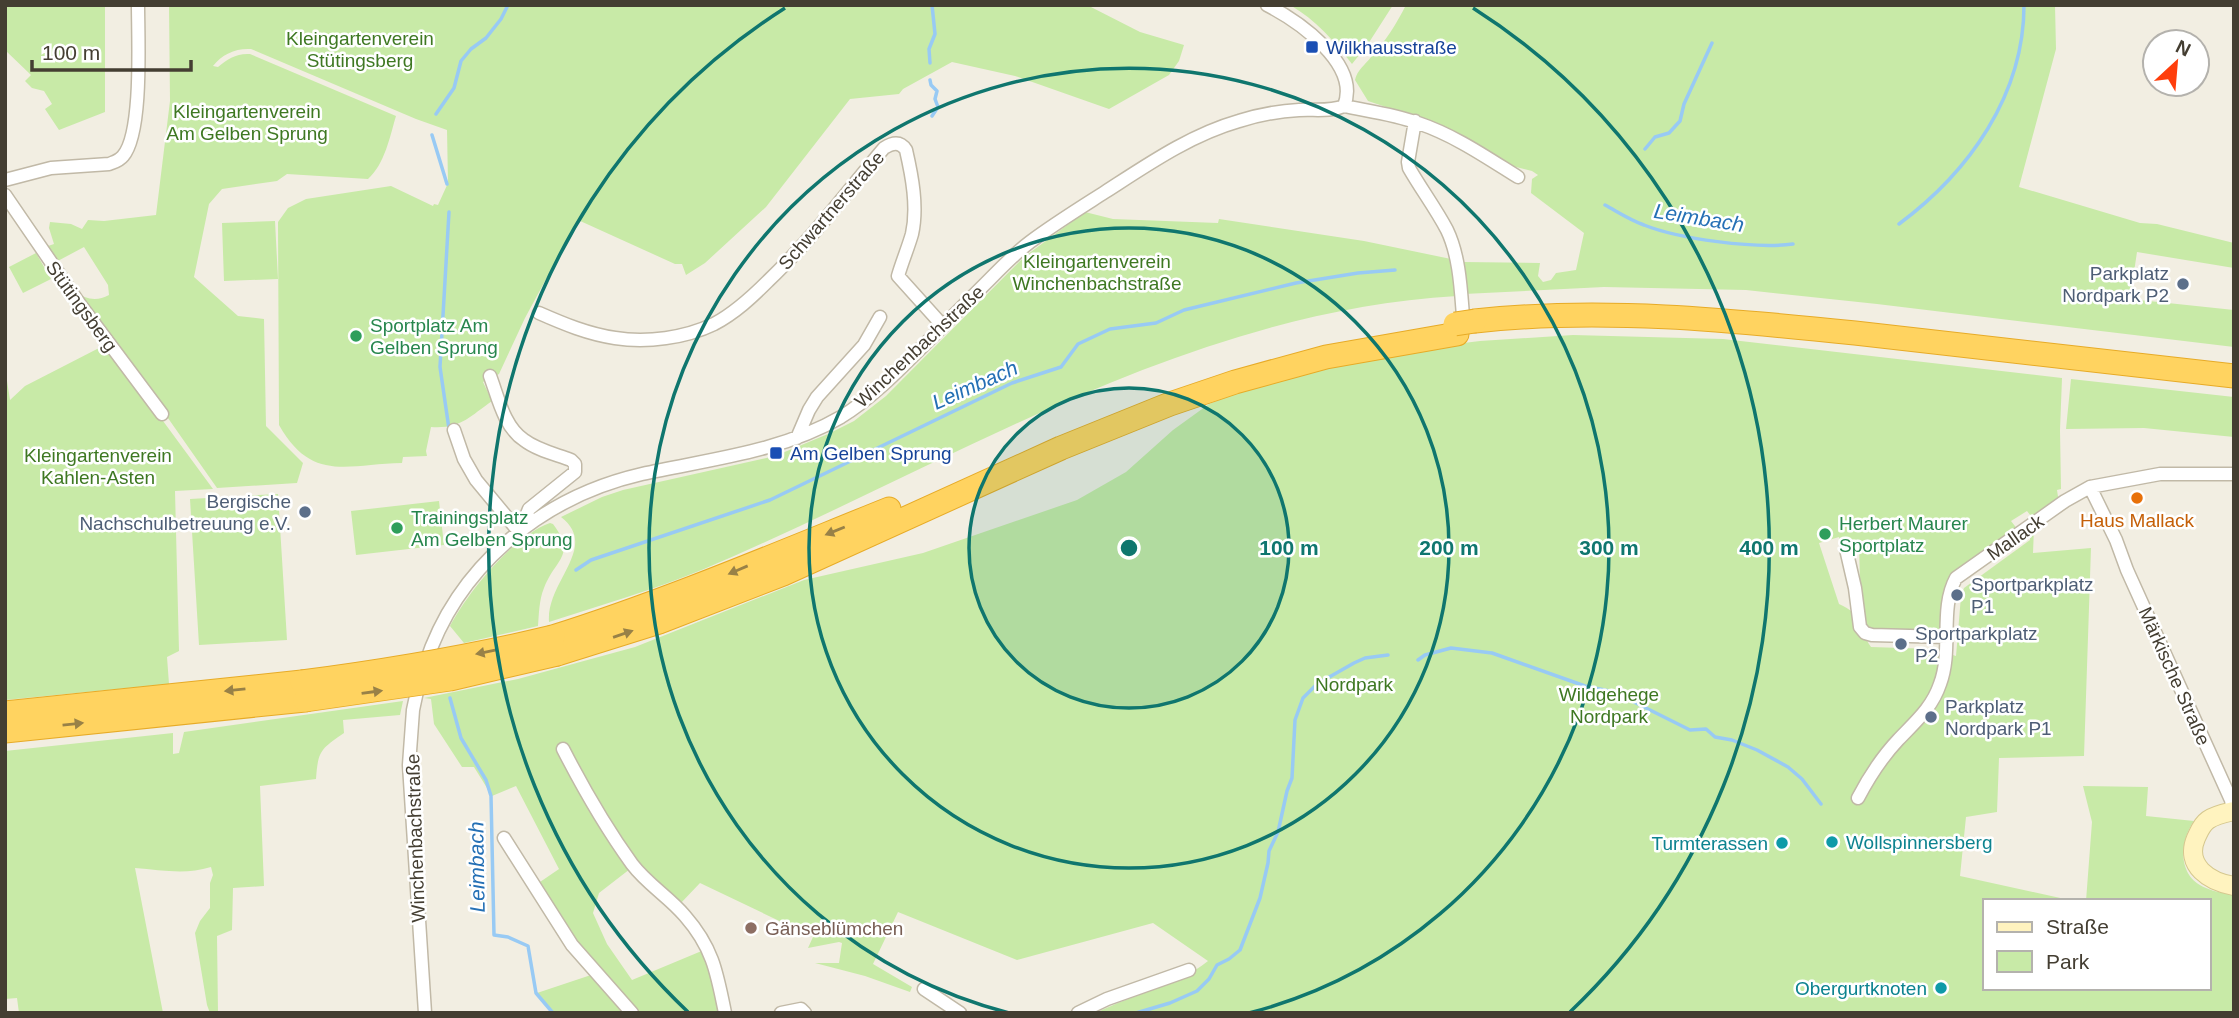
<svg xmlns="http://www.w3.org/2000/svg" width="2239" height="1018" viewBox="0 0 2239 1018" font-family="Helvetica,sans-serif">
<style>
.green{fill:#c8eaa7}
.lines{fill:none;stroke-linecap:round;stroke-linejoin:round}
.stream{stroke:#98caf4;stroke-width:3.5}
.minor-casing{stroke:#c1b9a7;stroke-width:15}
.secondary-casing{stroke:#d5c78e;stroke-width:20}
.motorway-casing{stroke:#e7ab27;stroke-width:25}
.minor{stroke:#fff;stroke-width:12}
.secondary{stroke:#fff3bf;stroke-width:18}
.motorway{stroke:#ffd360;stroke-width:23}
.motorway-bridge-casing{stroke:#e7ab27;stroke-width:25;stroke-linecap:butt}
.motorway-bridge{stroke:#ffd360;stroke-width:23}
.oneway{fill:#988147}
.ring{fill:none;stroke:#0f766e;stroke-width:3.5}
.transit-dot{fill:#1a4fb4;stroke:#fff;stroke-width:2.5}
.service-dot{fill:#5c6f8a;stroke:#fff;stroke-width:2.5}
.leisure-dot{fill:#2e9e5b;stroke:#fff;stroke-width:2.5}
.food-dot{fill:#e8710a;stroke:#fff;stroke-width:2.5}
.culture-dot{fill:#0f9aa8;stroke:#fff;stroke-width:2.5}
.education-dot{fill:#8d6e63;stroke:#fff;stroke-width:2.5}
.labels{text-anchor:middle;stroke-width:5;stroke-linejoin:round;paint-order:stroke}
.park-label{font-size:19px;fill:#3e7822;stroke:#fff}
.transit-label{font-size:19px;fill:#164399;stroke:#fff;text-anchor:start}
.street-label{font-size:19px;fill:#443e32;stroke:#fff}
.service-label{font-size:19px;fill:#4e5e75;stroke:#fff;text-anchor:start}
.leisure-label{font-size:19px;fill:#27864d;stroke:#fff;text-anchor:start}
.food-label{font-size:19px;fill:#c56008;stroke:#fff}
.culture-label{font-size:19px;fill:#0d838f;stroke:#fff;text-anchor:end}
.education-label{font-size:19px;fill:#785e54;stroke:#fff;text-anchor:start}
.water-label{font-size:21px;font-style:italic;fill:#2570b5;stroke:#fff}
.centre{fill:#0f766e;stroke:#fff;stroke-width:3.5}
.ring-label{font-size:21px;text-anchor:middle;font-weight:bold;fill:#0f766e;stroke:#fff;stroke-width:5;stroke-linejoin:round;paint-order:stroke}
</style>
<rect width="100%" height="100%" fill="#f2eee2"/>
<path class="green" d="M5 5H105V112L59 130 45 109 52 104 44 91 32 88 25 81 31 75 5 50Z
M169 5H1087L1140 32 1184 45 1179 61 1169 75 1109 109 1015 76 952 62 903 89 899 94 850 99 766 207 705 263 686 275 682 264H675L578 220 525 318 499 374 483 382 492 401C469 417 461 429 431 427L426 451 427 456 403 457 402 463C347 464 312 483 279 425L278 222 288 208 306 199 391 186 433 206 434 204 438 205 448 183 447 130 416 119 251 49C236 48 222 54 213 66L218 67C227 59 237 53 250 54L396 116C390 136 385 164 368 179L287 174 277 181 222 189 209 204 194 277 238 316 264 319 266 426 303 463 297 483 217 488 156 401 85 308 79 317 52 279 57 277C73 290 88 307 109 295L108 285 84 247 54 263 42 248 54 244 49 228 50 222 71 224 82 229 88 220 104 221 156 215 170 101Z
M1290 5H1393L1368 44 1352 64C1334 41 1316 20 1290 5Z
M1406 5H2055L2056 49 2019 187 2140 223 2157 224 2234 243V268L2137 252 2130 299 2234 310V347L1877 304 1746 290 1604 287 1464 294 1463 262 1540 263 1538 276 1543 282 1551 280 1556 273 1576 270 1584 233 1531 193 1532 179 1538 175 1532 171 1512 166 1404 113 1368 101 1355 80C1357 70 1365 65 1371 57 1385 42 1397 23 1406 5Z
M1085 212 1113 219 1218 223 1219 219 1364 241 1451 259 1457 296C1185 312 949 465 704 569 654 590 601 605 549 622 546 581 600 547 561 517L602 497 623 490 775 456 828 434 854 421 886 396 1024 257Z
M275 221 278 279 224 281 222 223Z
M36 253 51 279 23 293 9 267Z
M1573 335 1723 339 2062 378 2060 430 2061 489 2057 490 2059 503 2034 520 2027 511 2011 521 2018 530 1946 582 1941 631H1870L1861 620 1859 544 1840 541 1839 537 1819 543 1839 604C1863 614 1858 628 1871 647L1933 649 1956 656 1961 596 1964 588 2030 540V530L2034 528 2033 553 2091 548 2084 756 1999 758 1997 812 1966 817 1960 876 2074 901H1985V988H2209V901H2086L2092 822 2083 786 2148 787 2146 816 2194 821C2179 842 2177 877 2206 888 2214 892 2225 893 2234 895V1013H1096C1133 994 1175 987 1208 961L1153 923 1017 960 898 912 873 964 912 987 910 992 865 976 815 963H839L842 943 839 942 808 948 813 937 700 883 679 905 630 869 599 893 593 913 607 944 632 980 704 950 712 968 719 1013H640L578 946 559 918 540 882 559 869 516 786 492 796 474 767H462L434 724 431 699 424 698 518 679 635 647 804 580 923 553 1077 500 1126 472 1173 430 1209 404 1274 378 1382 353 1480 341Z
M105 342 213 489 175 491 179 651 167 657 169 684 5 700V368L10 400 25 386 99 348Z
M2071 379 2234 397V437L2144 428 2066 429Z
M278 494 287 640 199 645 190 499Z
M439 501 444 545 356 555 351 511Z
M550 523 553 524C577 556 555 559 544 588 539 600 539 614 538 626L464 643 450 626C468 592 513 536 550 523Z
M403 701 400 715 343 720 344 733C321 749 318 750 316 779L260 786 264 886 233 888 232 930 217 936 218 1013H210L207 1005 195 933 200 921 210 908V883L213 875 211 867C185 875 162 870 135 868L163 1013H19L17 998 5 999V751L173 733V754L179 753 184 732Z
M594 974 628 1013H555L537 993Z"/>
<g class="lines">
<path class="stream" d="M930 63 929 49 935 34 932 5
M930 80 931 85 937 91 935 99 938 107 932 116
M436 114 454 88 461 61 471 49 486 38 501 19 508 5
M432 135 447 184
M1645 149 1655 137 1669 133 1680 121 1684 104 1712 43
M1605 205C1618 212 1630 220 1644 225 1679 239 1755 249 1793 244
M449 212 440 367 449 429
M1899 224C1969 172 2024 95 2024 5
M576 570 591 560 770 500 1012 383 1061 367 1078 344 1110 329 1156 323 1184 310 1296 283 1358 273 1395 270
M1418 660 1425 655 1451 648 1492 653 1585 686 1614 692 1690 730 1706 729 1715 737 1732 740 1757 750 1788 767 1802 779 1821 804
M450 698 461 738 486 780 491 796 494 935 508 937 528 946 536 993 553 1013
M1136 1013 1170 1003 1197 991 1209 979 1217 965 1229 959 1240 950 1260 898 1268 863 1269 851 1278 832 1287 791 1292 778 1295 720 1303 698 1317 684 1354 663 1365 658 1388 655"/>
<defs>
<path id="minor" d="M1267 5C1298 21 1361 64 1344 106
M1415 121 1408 162 1409 168C1421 189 1436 209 1447 230 1461 259 1461 297 1464 328
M5 180 51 168 109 164C114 162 119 161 123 156 143 133 138 38 138 5
M5 195 79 303 162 414
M539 313C564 324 588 334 615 338 647 343 685 338 714 324 735 313 752 297 768 281 811 240 846 193 884 148 892 143 900 141 906 150 912 176 918 207 912 234 908 248 902 262 898 276L943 326
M454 430 464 459 476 480 515 527 528 524 525 519 529 509 575 472V464L571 460C555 454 537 450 524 440 504 427 498 397 490 376
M797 438 809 410 817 397 864 345 880 317
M2090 487 2116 540 2127 570 2231 800 2233 811
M1846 549 1855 588 1860 627 1865 633 1872 635 1947 637
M425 665C457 566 542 497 642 474 710 459 781 452 841 417 870 399 894 375 918 351 940 329 963 306 985 284 1000 269 1014 254 1030 242 1054 224 1080 208 1105 192 1147 165 1190 135 1239 121 1258 115 1279 111 1299 110 1314 109 1330 112 1344 106 1368 111 1394 114 1418 123 1454 135 1486 157 1518 177
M419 682 413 710 409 765 425 1013
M563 749C583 788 606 828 632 864 647 884 669 897 685 916 713 948 717 973 725 1013
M1858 798C1869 777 1882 757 1898 740 1915 722 1932 708 1940 684 1953 650 1939 609 1956 578L2065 501 2090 487 2160 474H2234
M504 838 572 945 632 1013
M924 989 960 1013
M781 1013 801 1009 805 1013
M1078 1013 1107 999 1189 970"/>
<path id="secondary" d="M2234 811C2225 813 2215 815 2208 820 2201 825 2199 832 2196 838 2184 866 2210 882 2234 886"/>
<path id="motorway" d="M1475 321C1601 307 1729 320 1855 333 1981 347 2107 362 2234 376
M553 637C667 601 777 554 889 509
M557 654 659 622 783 574 1061 448 1170 404 1235 382 1326 357 1457 334
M5 713 302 682
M5 731 305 700"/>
</defs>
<use href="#minor" class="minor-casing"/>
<use href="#secondary" class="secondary-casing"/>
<use href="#motorway" class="motorway-casing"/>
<use href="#minor" class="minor"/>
<use href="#secondary" class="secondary"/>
<use href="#motorway" class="motorway"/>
<defs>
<path id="motorway-bridge" d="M1455 324 1475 321
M302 682C387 671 470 657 553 637
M305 700 450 679 557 654"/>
</defs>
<use href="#motorway-bridge" class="motorway-bridge-casing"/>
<use href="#motorway-bridge" class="motorway-bridge"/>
</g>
<defs><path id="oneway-solid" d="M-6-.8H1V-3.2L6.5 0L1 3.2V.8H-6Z" transform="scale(1.75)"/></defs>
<g class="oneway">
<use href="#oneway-solid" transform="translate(835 531) rotate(158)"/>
<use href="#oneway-solid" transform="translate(738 570) rotate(157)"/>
<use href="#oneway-solid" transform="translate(623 634) rotate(-19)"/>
<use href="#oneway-solid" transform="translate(486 652) rotate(168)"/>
<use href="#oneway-solid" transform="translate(235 690) rotate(174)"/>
<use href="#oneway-solid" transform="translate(372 692) rotate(-8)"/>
<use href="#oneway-solid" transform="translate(73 724) rotate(-6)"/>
</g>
<circle cx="1129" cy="548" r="160" fill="#0f766e" fill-opacity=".12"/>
<g class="ring">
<circle cx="1129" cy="548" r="160"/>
<circle cx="1129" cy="548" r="320"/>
<path d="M1009 1013A480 480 0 1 1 1249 1013"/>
<path d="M688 1012A640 640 0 0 1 785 8M1473 8A640 640 0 0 1 1570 1012"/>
</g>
<g class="transit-dot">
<rect x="1305" y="40" width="14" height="14" rx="3.5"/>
<rect x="769" y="446" width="14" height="14" rx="3.5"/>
</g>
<g class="service-dot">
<circle cx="2183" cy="284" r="7"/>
<circle cx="305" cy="512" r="7"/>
<circle cx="1957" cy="595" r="7"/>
<circle cx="1901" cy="644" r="7"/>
<circle cx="1931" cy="717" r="7"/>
</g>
<g class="leisure-dot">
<circle cx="356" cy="336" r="7"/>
<circle cx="397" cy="528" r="7"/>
<circle cx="1825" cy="534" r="7"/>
</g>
<circle class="food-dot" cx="2137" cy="498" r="7"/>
<g class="culture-dot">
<circle cx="1832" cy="842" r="7"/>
<circle cx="1782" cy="843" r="7"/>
<circle cx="1941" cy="988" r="7"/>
</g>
<circle class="education-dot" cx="751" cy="928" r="7"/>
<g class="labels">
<g class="park-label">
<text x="360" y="45">Kleingartenverein<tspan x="360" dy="22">Stütingsberg</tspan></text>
<text x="247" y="118">Kleingartenverein<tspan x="247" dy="22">Am Gelben Sprung</tspan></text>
<text x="1097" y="268">Kleingartenverein<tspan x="1097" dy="22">Winchenbachstraße</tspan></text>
<text x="98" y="462">Kleingartenverein<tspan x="98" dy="22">Kahlen-Asten</tspan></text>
<text x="1354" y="691">Nordpark</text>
<text x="1609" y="701">Wildgehege<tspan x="1609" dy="22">Nordpark</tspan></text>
</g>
<g class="transit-label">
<text x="1326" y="54">Wilkhausstraße</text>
<text x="790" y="460">Am Gelben Sprung</text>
</g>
<g class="street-label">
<text transform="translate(831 210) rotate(-49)" y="7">Schwartnerstraße</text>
<text transform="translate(82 306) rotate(54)" y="7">Stütingsberg</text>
<text transform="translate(919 346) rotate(-43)" y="7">Winchenbachstraße</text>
<text transform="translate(2015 537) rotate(-35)" y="7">Mallack</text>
<text transform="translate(2175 676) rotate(66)" y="7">Märkische Straße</text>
<text transform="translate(415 838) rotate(-92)" y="7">Winchenbachstraße</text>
</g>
<g class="service-label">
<text x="2169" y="280" text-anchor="end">Parkplatz<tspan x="2169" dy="22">Nordpark P2</tspan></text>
<text x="291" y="508" text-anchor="end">Bergische<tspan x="291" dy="22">Nachschulbetreuung e.V.</tspan></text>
<text x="1971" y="591">Sportparkplatz<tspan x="1971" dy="22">P1</tspan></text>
<text x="1915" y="640">Sportparkplatz<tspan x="1915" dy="22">P2</tspan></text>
<text x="1945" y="713">Parkplatz<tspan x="1945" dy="22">Nordpark P1</tspan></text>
</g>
<g class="leisure-label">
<text x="370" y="332">Sportplatz Am<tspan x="370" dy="22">Gelben Sprung</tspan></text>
<text x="411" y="524">Trainingsplatz<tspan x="411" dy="22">Am Gelben Sprung</tspan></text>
<text x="1839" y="530">Herbert Maurer<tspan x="1839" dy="22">Sportplatz</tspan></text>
</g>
<g class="food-label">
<text x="2137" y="527">Haus Mallack</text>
</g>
<g class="culture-label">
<text x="1846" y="849" text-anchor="start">Wollspinnersberg</text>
<text x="1768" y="850">Turmterassen</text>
<text x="1927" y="995">Obergurtknoten</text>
</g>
<g class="education-label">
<text x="765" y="935">Gänseblümchen</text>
</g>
<g class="water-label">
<text transform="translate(1699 218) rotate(9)" y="7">Leimbach</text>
<text transform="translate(975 385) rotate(-24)" y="7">Leimbach</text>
<text transform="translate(477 867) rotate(-91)" y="7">Leimbach</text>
</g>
</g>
<circle cx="1129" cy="548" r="10" class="centre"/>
<g class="ring-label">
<text x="1289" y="555">100 m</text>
<text x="1449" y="555">200 m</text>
<text x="1609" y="555">300 m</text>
<text x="1769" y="555">400 m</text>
</g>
<rect width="2239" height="1018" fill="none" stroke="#443e32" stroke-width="14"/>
<rect x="1983" y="899" width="228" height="91" fill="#ffffff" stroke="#b4b2ad" stroke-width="2"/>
<rect x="1997" y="922" width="35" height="10" fill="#fff3bf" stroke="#b4b2ad" stroke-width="2"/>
<text x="2046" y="934" font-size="21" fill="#443e32">Straße</text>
<rect x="1997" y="951" width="35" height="21" fill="#c8eaa7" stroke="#b4b2ad" stroke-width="2"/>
<text x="2046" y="969" font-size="21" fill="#443e32">Park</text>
<g transform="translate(2176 63) rotate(26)"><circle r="33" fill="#ffffff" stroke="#b4b2ad" stroke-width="2"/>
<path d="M0-5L12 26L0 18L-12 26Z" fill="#ff3e0c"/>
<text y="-10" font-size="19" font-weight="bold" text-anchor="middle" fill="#443e32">N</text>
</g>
<path d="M32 60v10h159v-10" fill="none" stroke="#443e32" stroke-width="3.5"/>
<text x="42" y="60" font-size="21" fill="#443e32" stroke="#ffffff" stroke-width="5" paint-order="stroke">100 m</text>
</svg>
